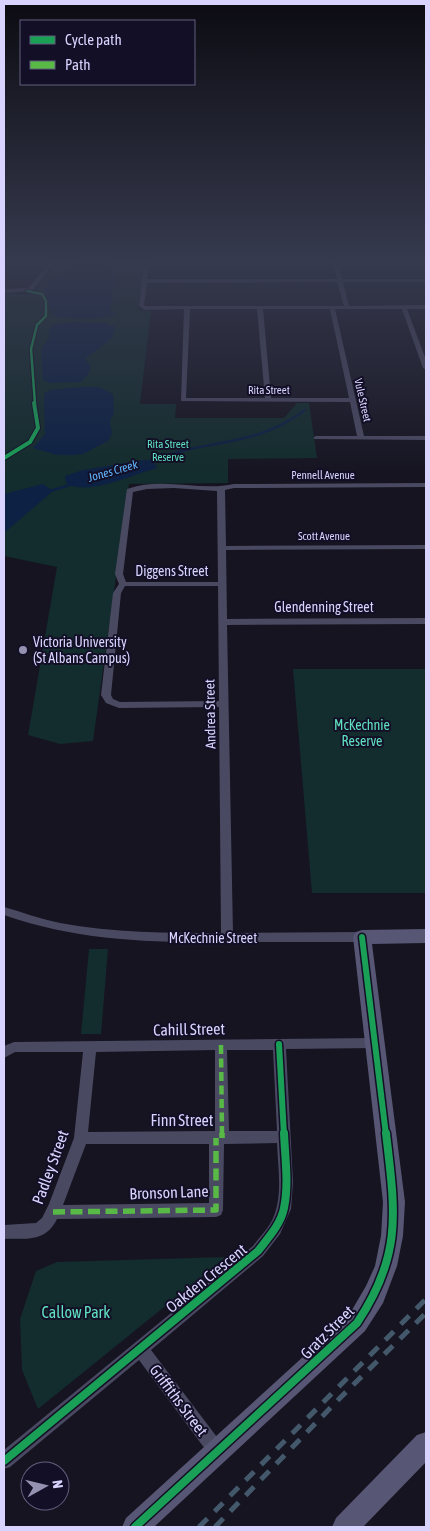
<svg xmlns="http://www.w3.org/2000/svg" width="430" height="1531" viewBox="0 0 430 1531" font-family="'Asap Condensed',sans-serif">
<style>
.green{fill:#132c2d}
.water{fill:#0d2144}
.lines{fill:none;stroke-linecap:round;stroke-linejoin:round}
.stream{stroke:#0d2144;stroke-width:2.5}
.street{fill:#4a4962;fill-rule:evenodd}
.secondary{fill:#575674;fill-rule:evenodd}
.rail{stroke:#43596b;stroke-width:5;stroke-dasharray:12 10;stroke-linecap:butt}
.quiet-far1{stroke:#58b947;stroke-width:4.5;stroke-dasharray:9 4.5;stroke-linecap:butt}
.quiet{stroke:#58b947;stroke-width:5.5;stroke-dasharray:12 5.5;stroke-linecap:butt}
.cycleway-far3-casing{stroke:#130f26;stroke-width:4.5}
.cycleway-far2-casing{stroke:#130f26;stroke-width:6}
.cycleway-far1-casing{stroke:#130f26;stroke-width:9}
.cycleway-casing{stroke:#130f26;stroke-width:11}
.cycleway-far3{stroke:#1a9f57;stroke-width:2.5}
.cycleway-far2{stroke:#1a9f57;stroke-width:4}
.cycleway-far1{stroke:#1a9f57;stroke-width:6}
.cycleway{stroke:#1a9f57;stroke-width:8}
.poi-dot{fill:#9591b1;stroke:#130f26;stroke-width:2}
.labels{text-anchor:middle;stroke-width:4;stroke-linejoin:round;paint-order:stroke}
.far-street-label{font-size:11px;fill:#d9d4ff;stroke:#130f26}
.far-park-label{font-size:11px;fill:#5fe0c0;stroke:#130f26}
.far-water-label{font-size:12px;font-style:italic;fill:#62b6ff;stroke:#130f26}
.street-label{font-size:14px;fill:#d9d4ff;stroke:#130f26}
.poi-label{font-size:14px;fill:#d9d4ff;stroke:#130f26;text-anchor:start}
.park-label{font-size:14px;fill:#5fe0c0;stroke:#130f26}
.near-street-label{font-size:16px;fill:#d9d4ff;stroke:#130f26}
.near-park-label{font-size:16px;fill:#5fe0c0;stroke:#130f26}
</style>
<rect width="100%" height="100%" fill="#161421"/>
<path class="green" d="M60 260H144L138 309 143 311H151L140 404H176L175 418H284L297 403H309L317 458 228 459V483L129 484 93 741 60 744 28 735 57 567 4 556V293L29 295Z
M293 669H426V893H312Z
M89 949H108L101 1034H81Z
M226 1257 38 1409 22 1370 20 1319 36 1271 57 1262Z"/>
<path class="water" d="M77 262 106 263 118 276 119 280 111 291 113 297 110 308 115 314C103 321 67 319 53 316L45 294V287C54 276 67 272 77 262Z
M73 322 106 323 115 327 112 338 85 359 91 367 87 376 80 382 51 383 43 380 41 349 49 338V329L55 324Z
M80 387H99L113 394 114 413 110 421 112 434 108 441 83 454 73 455H57L33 448 45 434 44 394 50 390Z
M144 460 154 463 157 468C133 474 88 497 66 483L65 476 83 470Z
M43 484 53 491 4 533V494Z"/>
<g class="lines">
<path class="stream" d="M146 462C161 458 175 452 190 449 234 440 268 438 305 410
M50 491 73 484"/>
<path class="street" d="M52 260H57L32 291 4 293V289L28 288Z
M144 260H149L147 279H337L332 260H337L342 279H426V282H343L349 306 426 305V309H407L426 360V370L423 368 402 309H335L364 436H426V440L314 439V437L316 436H357L350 402 181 401 184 309 144 310 139 306ZM337 282 344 306H145L144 305 147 283ZM190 309H257L265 398H186ZM263 309H330L349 398H271Z
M426 483V487L234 488 225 490 226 546 426 545V549L226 550 227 619 426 618V624L227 625 233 933 362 932 366 934 368 937 366 940 362 942C324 942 286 942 248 942 164 943 84 943 4 915V907C22 912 40 919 60 923 113 933 167 933 221 933L219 707 119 708 106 703 101 695 113 593 119 584 115 574 127 489C163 476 200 492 234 484ZM174 488 217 491 218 582H126L123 574 133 492 147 489ZM125 586H218L219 701 120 702 113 699 111 695 121 593Z
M375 1038 380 1039 381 1043 380 1047 375 1048 286 1049 293 1182 291 1209 280 1234 263 1256 151 1350 223 1445 225 1451 223 1457 217 1459 211 1457 139 1360 10 1467 4 1469V1450L253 1246C258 1239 265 1232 270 1224 284 1201 278 1169 277 1143L224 1144 223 1210 221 1215 216 1217 57 1219C45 1243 27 1238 4 1239V1225L36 1223 42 1218 49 1204 74 1138 83 1052H15L4 1058V1046L14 1042ZM215 1050V1131L88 1132 96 1052ZM227 1050H273L277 1131H229ZM86 1144H209V1203L63 1205Z"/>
<path class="secondary" d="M426 929V943L372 944 405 1202 403 1236 397 1266 383 1303 365 1331 154 1527H122L126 1518 349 1315 366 1286 375 1266 381 1236 383 1202 353 937 356 932 362 930Z
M426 1432V1462L363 1527H332L336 1518 417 1435Z"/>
<path class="rail" d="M199 1527 426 1299
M215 1527 341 1397 426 1313"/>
<path class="quiet-far1" d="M221 1045 222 1135"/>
<path class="quiet" d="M222 1133V1138
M53 1212 216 1210V1138"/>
<defs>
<path id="cycleway-far3" d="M27 291 42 294 46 301V316L37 325 31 349 35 404"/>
<path id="cycleway-far2" d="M4 458 30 442 38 428 34 403"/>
<path id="cycleway-far1" d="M362 937 386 1135
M279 1044 284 1135"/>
<path id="cycleway" d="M4 1461 258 1251C268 1238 281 1224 284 1208 289 1184 285 1158 284 1133
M135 1527 357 1323C403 1254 395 1211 386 1133"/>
</defs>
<use href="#cycleway-far3" class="cycleway-far3-casing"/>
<use href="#cycleway-far2" class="cycleway-far2-casing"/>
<use href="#cycleway-far1" class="cycleway-far1-casing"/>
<use href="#cycleway" class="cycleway-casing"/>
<use href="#cycleway-far3" class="cycleway-far3"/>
<use href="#cycleway-far2" class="cycleway-far2"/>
<use href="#cycleway-far1" class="cycleway-far1"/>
<use href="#cycleway" class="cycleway"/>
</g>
<linearGradient id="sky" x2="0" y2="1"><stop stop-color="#0c0b12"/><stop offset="0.55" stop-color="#363a4e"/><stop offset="1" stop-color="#363a4e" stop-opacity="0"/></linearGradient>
<rect width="430" height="475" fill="url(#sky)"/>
<circle class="poi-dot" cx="23" cy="650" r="5"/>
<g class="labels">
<g class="far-street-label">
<text x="269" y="394">Rita Street</text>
<text transform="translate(363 400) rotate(77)" y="4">Vule Street</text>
<text x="323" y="479">Pennell Avenue</text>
<text x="324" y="540">Scott Avenue</text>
</g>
<g class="far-park-label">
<text x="168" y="448">Rita Street<tspan x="168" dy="13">Reserve</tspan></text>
</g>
<g class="far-water-label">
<text transform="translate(113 471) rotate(-16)" y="4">Jones Creek</text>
</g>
<g class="street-label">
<text x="172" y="576">Diggens Street</text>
<text x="324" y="612">Glendenning Street</text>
<text transform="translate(210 714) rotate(-91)" y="5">Andrea Street</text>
<text x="213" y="943">McKechnie Street</text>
</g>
<g class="poi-label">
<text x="33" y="647">Victoria University<tspan x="33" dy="16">(St Albans Campus)</tspan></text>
</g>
<g class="park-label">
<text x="362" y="730">McKechnie<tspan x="362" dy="16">Reserve</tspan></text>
</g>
<g class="near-street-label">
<text transform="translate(189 1029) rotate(-1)" y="6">Cahill Street</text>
<text x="182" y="1126">Finn Street</text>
<text transform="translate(50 1167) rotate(-70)" y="6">Padley Street</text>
<text transform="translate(169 1192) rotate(-2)" y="6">Bronson Lane</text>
<text transform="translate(206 1278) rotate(-39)" y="6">Oakden Crescent</text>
<text transform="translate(327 1332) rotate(-45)" y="6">Gratz Street</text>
<text transform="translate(179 1400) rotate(53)" y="6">Griffiths Street</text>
</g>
<g class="near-park-label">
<text x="76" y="1318">Callow Park</text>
</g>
</g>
<rect width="430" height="1531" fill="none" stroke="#d9d4ff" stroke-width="10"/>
<rect x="20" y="20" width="175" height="65" fill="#130f26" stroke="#625e7d"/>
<rect x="30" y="36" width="25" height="8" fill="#1a9f57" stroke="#625e7d"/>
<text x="65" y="45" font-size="15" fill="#d9d4ff">Cycle path</text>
<rect x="30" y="61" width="25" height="8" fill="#58b947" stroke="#625e7d"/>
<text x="65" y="70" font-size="15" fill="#d9d4ff">Path</text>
<g transform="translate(45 1486) rotate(82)"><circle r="24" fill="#130f26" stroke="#625e7d"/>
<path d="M0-4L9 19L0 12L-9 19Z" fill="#9591b1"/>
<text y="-8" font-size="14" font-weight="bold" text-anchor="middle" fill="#d9d4ff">N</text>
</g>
</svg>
